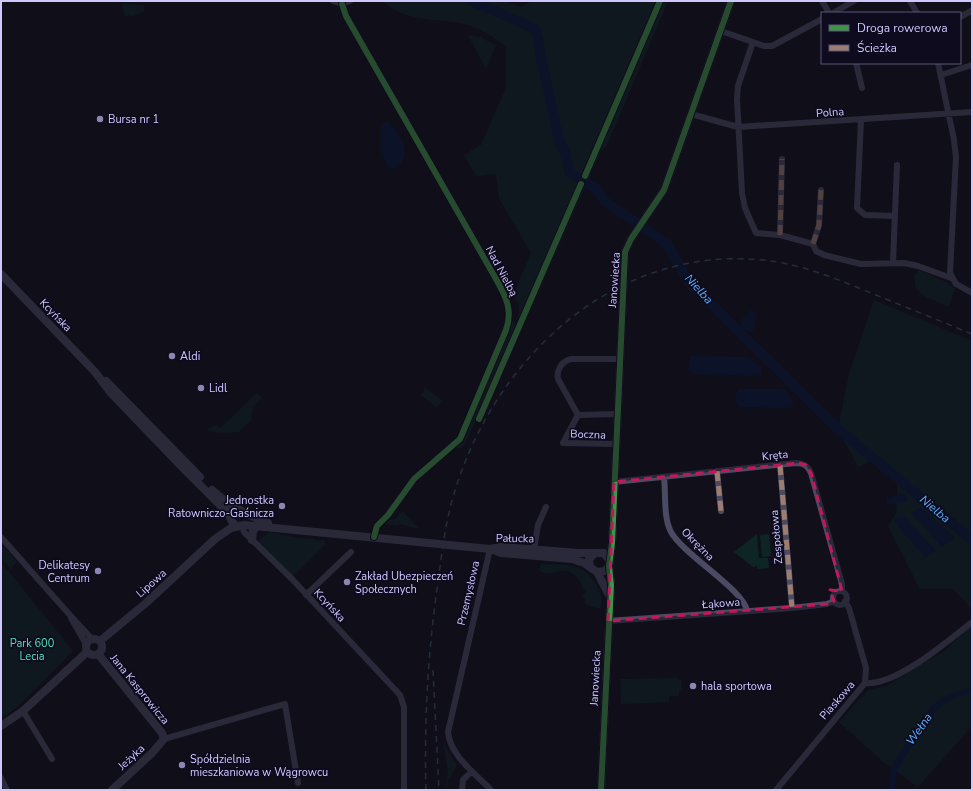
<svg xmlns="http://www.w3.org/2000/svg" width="973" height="791" viewBox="0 0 973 791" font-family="'Nunito Sans',sans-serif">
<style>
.green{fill:#0e2525}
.water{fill:#081838}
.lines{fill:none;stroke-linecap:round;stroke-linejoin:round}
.river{stroke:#081838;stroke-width:10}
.minor{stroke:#4b4a63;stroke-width:6}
.tertiary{stroke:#4b4a63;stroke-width:8}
.rail{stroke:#3d5264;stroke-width:1.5;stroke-dasharray:6 5;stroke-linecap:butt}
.quiet{stroke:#9b7d72;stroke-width:5;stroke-dasharray:10 5;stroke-linecap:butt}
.cycleway-casing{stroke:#0e0b1e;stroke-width:8}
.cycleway{stroke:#419447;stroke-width:6}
.marked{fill:none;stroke:#c2185b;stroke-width:3;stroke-dasharray:8 5;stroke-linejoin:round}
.poi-dot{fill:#8c87af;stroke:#0e0b1e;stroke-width:1.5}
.labels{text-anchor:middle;stroke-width:3.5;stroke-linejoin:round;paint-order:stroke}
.street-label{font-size:11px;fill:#cfc8ff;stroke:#0e0b1e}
.poi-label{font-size:11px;fill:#cfc8ff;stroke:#0e0b1e;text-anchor:start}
.park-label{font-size:11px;fill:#50e2bf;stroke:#0e0b1e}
.water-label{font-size:12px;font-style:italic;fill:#56afff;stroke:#0e0b1e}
</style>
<rect width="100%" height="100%" fill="#110f1a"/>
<path class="green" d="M382 1H505L521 7 532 1H668L607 145 601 151 511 355 527 313 464 445 461 448 454 449 465 436 511 326 514 317 516 331C518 327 519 311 519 305L513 296 531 253 499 198 496 174 476 176 464 155 481 145 506 88V46C491 36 478 26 460 23 429 18 408 22 382 1Z
M122 4 144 5V12L131 17 130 15 125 17Z
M468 35 481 37 496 46 486 69Z
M919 270 946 282 955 288 949 307 926 297 916 289 914 275Z
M874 300 972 341V609L953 589H920L888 526 896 514 898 478 875 459 858 467 838 429 849 374Z
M425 388 442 400 437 408 421 395Z
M257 393 262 398 253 407 251 417 252 419 239 432 222 433 209 431 207 429 217 425 220 428Z
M402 511 420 529C412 528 407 525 399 524V526L385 524 392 518 395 520Z
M270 532 297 538 316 539 317 541 323 539 326 544 292 577 258 541Z
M757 534 759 558H768L769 568 757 569V566L753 567 734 552Z
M769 534 771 556 762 557 760 535Z
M1 546 8 551 17 562 10 569 1 558Z
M1 562 73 651 15 709 1 718Z
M541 564C551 565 569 563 578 568 592 574 606 593 600 609L585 604V599L582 596 586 592C581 586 580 579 572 573 560 565 549 580 539 570Z
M972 624V726L918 787 882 761 839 722 868 690 886 686 946 650Z
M679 678V680H681L682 691H679V696H669V702L621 704 620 679Z
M443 739 446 748 457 765 447 782V790L446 784 448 772Z"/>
<path class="water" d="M387 122 391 124C399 136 410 147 402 162 399 168 397 169 389 169L381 150V124Z
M748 308 756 314 753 331 750 332 743 329 741 324 743 317 749 314Z
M690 356 749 357 761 367V374L756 376 693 374 688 370Z
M738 389H782L786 390 794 403 790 408 740 407 735 401Z
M903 493 907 497 908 502 887 505V498Z
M921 507 953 536 954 540 941 546 911 513Z
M905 517 936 551 925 557 893 521 894 519Z
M972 687V692C944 701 940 704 924 728L919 724C936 698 942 695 972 687Z
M917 727 922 731 897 770 895 790H889L891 766Z"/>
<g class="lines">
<path class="river" d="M471 1 534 28 538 37 541 58 560 144 565 151 569 172 596 189 605 201 667 244 689 282 838 429 972 540"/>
<path class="minor" d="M333 1 342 4 350 1
M822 1 829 13
M910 1 917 13
M342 4 346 16 496 279C506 297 513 310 506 330L460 439 414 479 388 515 377 526 374 537
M833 13 854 1
M960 17 971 11
M721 31 764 46H772L822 19
M753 42 738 86 737 99 742 193 745 208 756 233 780 235 813 244 816 251 824 255 861 264 904 263 918 266 951 278
M856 63 862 88
M938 63 954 140 956 157 950 273 956 284 972 293
M941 75 972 65
M691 114 738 127 972 112
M861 120 857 208 865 215 895 216
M780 235 782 159
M813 244 819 225 821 190
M893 262 897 165
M578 415 558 379C556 370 562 361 571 359H620
M578 415 563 443 616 444
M578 415 617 414
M780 465 792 608
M717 471 721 511
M664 477C666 493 663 517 671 532 684 555 744 590 747 611
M614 482 796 463C804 463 808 466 811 473L842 584V591
M242 526 244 532 292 579 400 695 404 707V790
M1 537C31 571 61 606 92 639
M490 549 448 732C450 756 476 774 491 790
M534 550 538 525 546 507
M833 598a7 7 0 1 1 14 0a7 7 0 1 1-14 0Z
M306 595 351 552
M71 618 86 644
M608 621 792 608 827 604 834 601
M865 683C896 686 948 641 972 622
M23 711 52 759
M164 739 285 704 298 783
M1 778 7 790
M462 790 463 780 472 771
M776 790 865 683 866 668 849 608 845 601"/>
<path class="tertiary" d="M1 274 95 372 111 393 182 467 228 513 232 522 237 526
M106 381 200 477
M212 490C229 506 247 515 268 523
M252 540 253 531 257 526
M491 549 501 553 572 559 584 563 597 572 605 571 609 566
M590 567 589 559 595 553H604L609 560
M597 572 609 595
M86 647a8 8 0 1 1 16 0a8 8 0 1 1-16 0Z
M100 641 146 603 215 539 231 528 244 525 490 549 501 547 578 553H595
M98 654 162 733 164 739 152 753 112 790
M1 726 23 711 87 652
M601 790 611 585 609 566 612 543 625 252 631 239 664 190 731 1"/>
<path class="rail" d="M433 670 439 790
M426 790C424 720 428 651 438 582 442 553 445 523 454 494 494 358 615 245 763 260 803 264 839 280 876 295 908 308 940 321 972 334"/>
<path class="quiet" d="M780 235 782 159
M813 244 819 225 821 190
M780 465 792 608
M717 471 721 511"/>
<defs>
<path id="cycleway" d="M342 4 346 16 496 279C506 297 513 310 506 330L460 439 414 479 388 515 377 526 374 537
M585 176 660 1
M479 419 581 184
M601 790 611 585 609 566 612 543 625 252 631 239 664 190 731 1"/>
</defs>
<use href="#cycleway" class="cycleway-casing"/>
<use href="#cycleway" class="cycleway"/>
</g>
<path d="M0 0H973V791H0ZM799 463 806 465 811 473 842 591 830 590 834 601 827 604 608 621 614 482Z" fill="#110f1a" fill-opacity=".55" fill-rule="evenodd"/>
<path class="marked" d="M799 463 806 465 811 473 842 591 830 590 834 601 827 604 608 621 614 482Z"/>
<g class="poi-dot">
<circle cx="100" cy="119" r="4"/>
<circle cx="172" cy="356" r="4"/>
<circle cx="201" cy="388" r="4"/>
<circle cx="282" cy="506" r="4"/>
<circle cx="98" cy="571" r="4"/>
<circle cx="347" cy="582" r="4"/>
<circle cx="693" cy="686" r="4"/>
<circle cx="182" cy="765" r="4"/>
</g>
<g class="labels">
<g class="street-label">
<text transform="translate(830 112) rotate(-4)" y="4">Polna</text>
<text transform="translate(502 271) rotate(62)" y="4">Nad Nielbą</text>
<text transform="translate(614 280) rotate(-86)" y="4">Janowiecka</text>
<text transform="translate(56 315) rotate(46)" y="4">Kcyńska</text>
<text transform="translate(588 434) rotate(2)" y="4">Boczna</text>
<text transform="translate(775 455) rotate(-6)" y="4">Kręta</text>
<text transform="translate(776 537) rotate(-95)" y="4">Zespołowa</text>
<text transform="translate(515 538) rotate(1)" y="4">Pałucka</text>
<text transform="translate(698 544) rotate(45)" y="4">Okrężna</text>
<text transform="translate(151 583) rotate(-42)" y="4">Lipowa</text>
<text transform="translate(468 593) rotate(-77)" y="4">Przemysłowa</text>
<text transform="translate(721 603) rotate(-4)" y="4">Łąkowa</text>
<text transform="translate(330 605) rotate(47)" y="4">Kcyńska</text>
<text transform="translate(595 678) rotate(-87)" y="4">Janowiecka</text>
<text transform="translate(140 689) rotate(51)" y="4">Jana Kasprowicza</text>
<text transform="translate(837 700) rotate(-49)" y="4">Piaskowa</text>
<text transform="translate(131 757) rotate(-43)" y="4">Jeżyka</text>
</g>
<g class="poi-label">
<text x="108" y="123">Bursa nr 1</text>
<text x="180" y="360">Aldi</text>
<text x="209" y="392">Lidl</text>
<text x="274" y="504" text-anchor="end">Jednostka<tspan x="274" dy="13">Ratowniczo-Gaśnicza</tspan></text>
<text x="90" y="569" text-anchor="end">Delikatesy<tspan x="90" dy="13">Centrum</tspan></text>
<text x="355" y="580">Zakład Ubezpieczeń<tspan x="355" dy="13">Społecznych</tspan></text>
<text x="701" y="690">hala sportowa</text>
<text x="190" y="763">Spółdzielnia<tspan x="190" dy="13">mieszkaniowa w Wągrowcu</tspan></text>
</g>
<g class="park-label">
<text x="32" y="647">Park 600<tspan x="32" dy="13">Lecia</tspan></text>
</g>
<g class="water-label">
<text transform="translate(699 289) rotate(48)" y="4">Nielba</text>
<text transform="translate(935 509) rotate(40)" y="4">Nielba</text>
<text transform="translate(919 729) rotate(-55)" y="4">Wełna</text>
</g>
</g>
<rect width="973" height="791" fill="none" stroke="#cfc8ff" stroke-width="4"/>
<rect x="821" y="12" width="140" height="52" fill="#0e0b1e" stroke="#5b5778"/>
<rect x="829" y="25" width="20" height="6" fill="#419447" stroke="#5b5778"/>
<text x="857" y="32" font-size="12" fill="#cfc8ff">Droga rowerowa</text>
<rect x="829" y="45" width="20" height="6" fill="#9b7d72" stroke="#5b5778"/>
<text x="857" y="52" font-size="12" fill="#cfc8ff">Ścieżka</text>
</svg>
